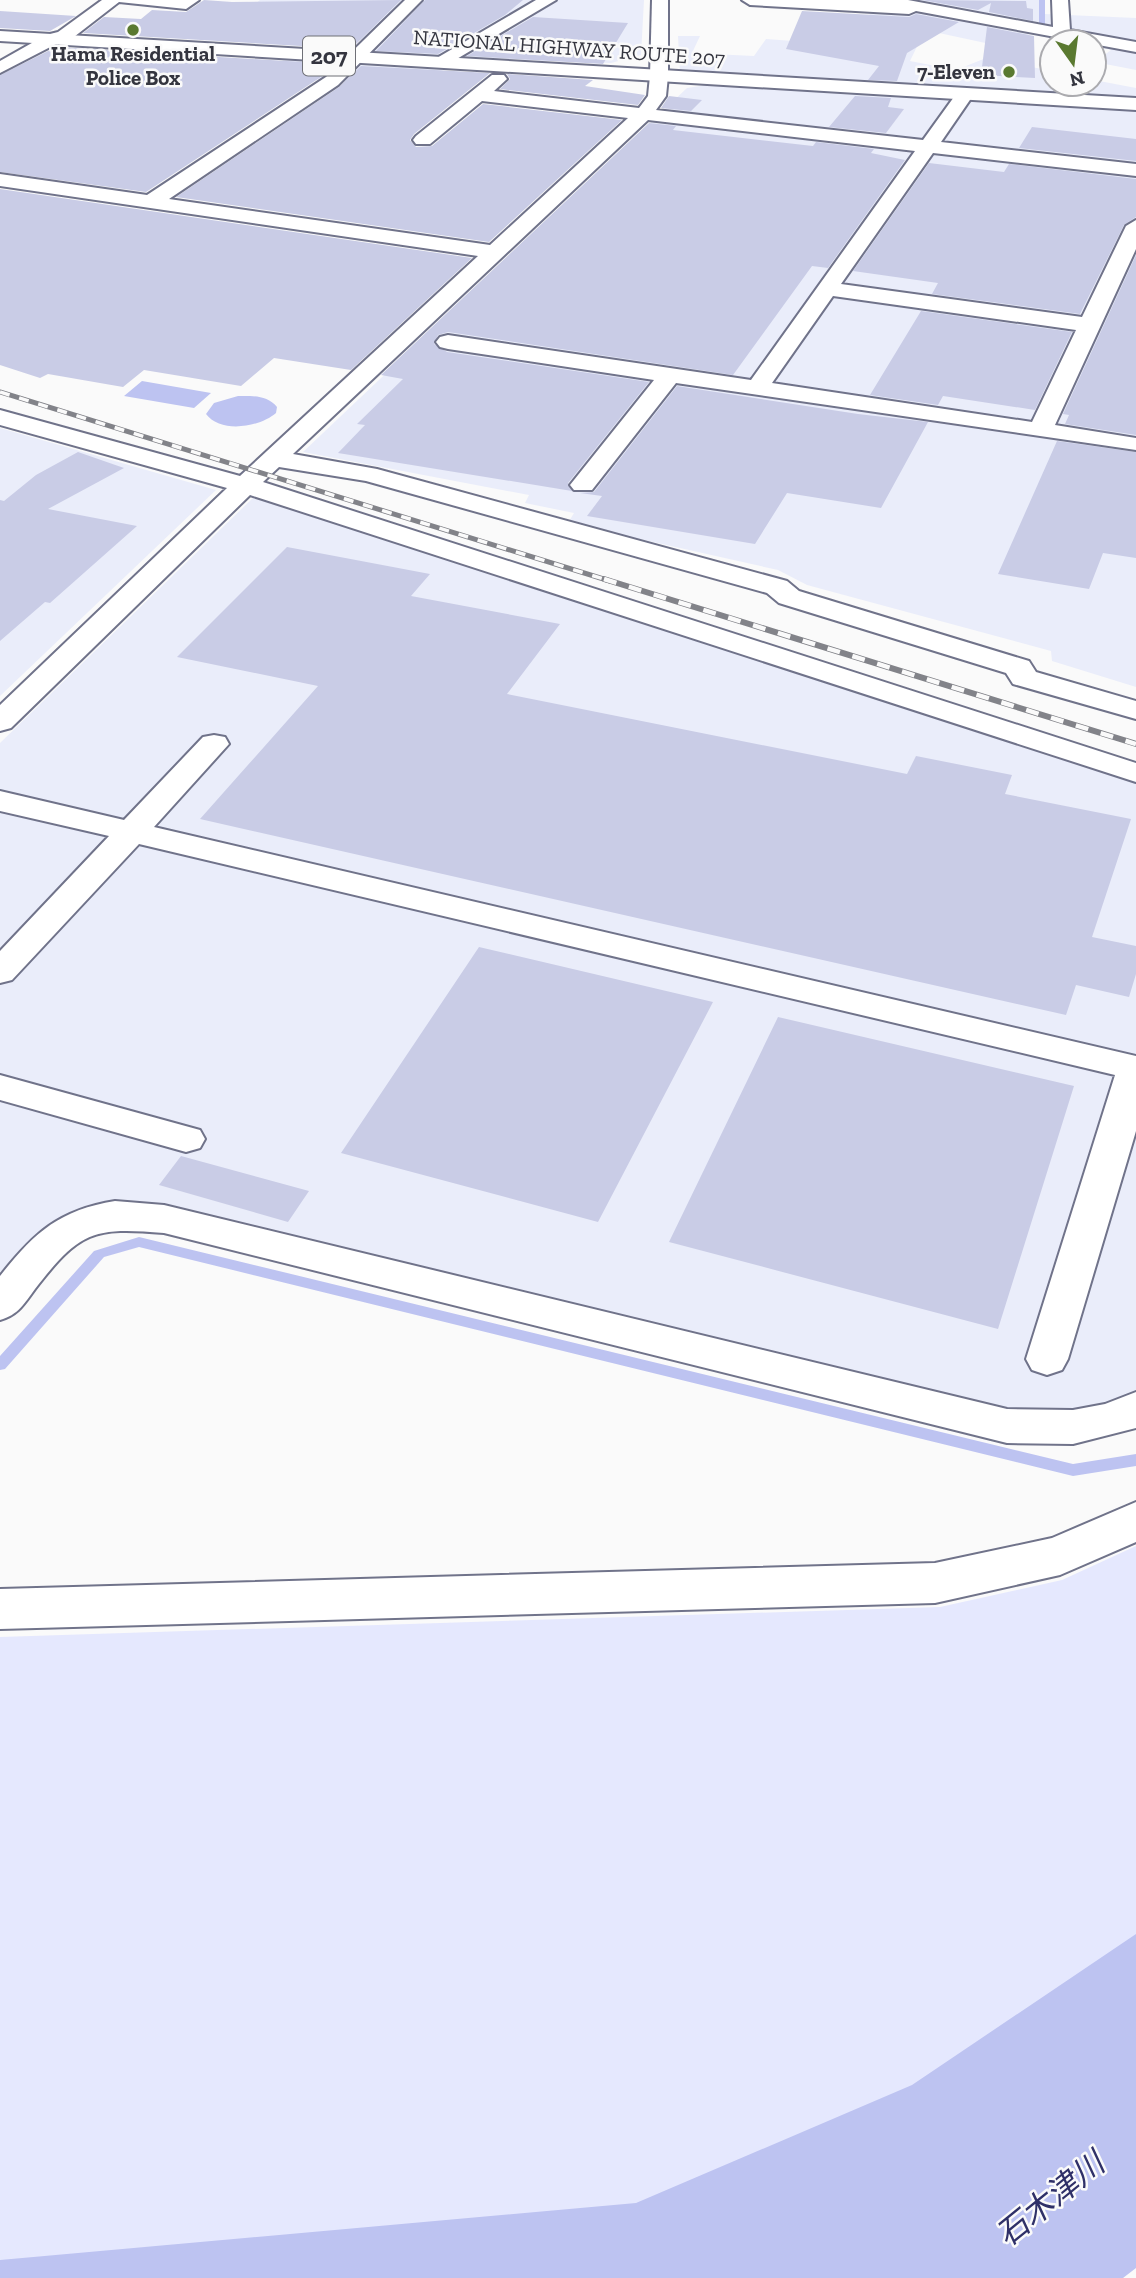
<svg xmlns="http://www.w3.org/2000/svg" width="1136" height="2278" viewBox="0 0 1136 2278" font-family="'Zilla Slab','Noto Sans JP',serif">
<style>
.built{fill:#eaedfa}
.green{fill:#e5e8fe}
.water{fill:#bdc3f1}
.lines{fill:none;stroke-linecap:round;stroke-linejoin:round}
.stream{fill:#bdc3f1;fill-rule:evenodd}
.building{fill:#c9cce6}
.minor-casing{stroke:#70738a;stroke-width:4}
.major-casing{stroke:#70738a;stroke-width:4}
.highway-casing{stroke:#70738a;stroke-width:4}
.minor{fill:#fff;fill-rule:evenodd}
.major{fill:#fff;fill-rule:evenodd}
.highway{fill:#fff;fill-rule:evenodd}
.rail-far1-casing{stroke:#828389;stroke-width:5}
.rail-casing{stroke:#828389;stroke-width:6}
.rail-far1{stroke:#fafafa;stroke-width:3.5;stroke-dasharray:10;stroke-linecap:butt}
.rail{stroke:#fafafa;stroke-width:4.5;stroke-dasharray:13;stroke-linecap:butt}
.poi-dot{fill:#5a7930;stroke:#fafafa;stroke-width:2.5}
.labels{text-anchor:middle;stroke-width:5;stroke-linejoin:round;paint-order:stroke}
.far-street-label{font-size:21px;fill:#34353f;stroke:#fafafa}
.far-poi-label{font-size:21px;font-weight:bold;fill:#34353f;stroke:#fafafa}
.shield{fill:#fafafa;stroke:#6f7077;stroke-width:2}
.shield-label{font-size:23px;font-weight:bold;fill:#34353f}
.near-water-label{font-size:32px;font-style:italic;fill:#2f3068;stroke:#fafafa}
</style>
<rect width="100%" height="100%" fill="#fafafa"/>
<path class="built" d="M260 0H644L641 55 611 63 366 54 377 41 266 34 235 21Z
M885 0H1044L1045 14 1136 18V70L1095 62 1111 50 1094 46V42H1072L1030 34 1004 47 925 30 910 61 956 70 986 58 1052 71V84H1094V80L1136 88V100L680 73 678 36H700L692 53 754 56 766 39 848 45 867 17Z
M286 58 445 69 404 89 263 74Z
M707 85 1136 110V687L1052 661 1051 651 807 585 778 570 568 523 574 513 525 503 529 495 303 452 687 88Z
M0 428 216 490 0 696Z
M256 495 1136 780V1391L1098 1410 1019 1414 109 1205 61 1217 0 1289V743Z"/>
<path class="green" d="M1136 1546V2023L867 2239 0 2278V1637L940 1607 1062 1580Z"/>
<path class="water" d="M142 381 211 393 194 408 124 396Z
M238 396C252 396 267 395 277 407L276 413C260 427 221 434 206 414L214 403Z
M1136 1934V2268L1123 2278H0V2260L636 2203 912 2085Z"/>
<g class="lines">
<path class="stream" d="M1039 0H1045V25L1042 27 1039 25Z
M139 1237 1073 1464 1136 1454V1466L1073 1476 139 1247 104 1257 5 1369 0 1370V1356L94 1251Z"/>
</g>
<path class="building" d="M204 0 232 2 401 0 351 49 83 33 104 17 141 19 152 10 186 12Z
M425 0H523L505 15 438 54 376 51Z
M922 0 1026 1 1027 8 1033 9V21L989 12 991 3 978 10Z
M0 11 76 16 50 31 0 28Z
M802 11 909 17 916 14 959 22 907 53 897 81 868 80 879 66 786 49Z
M533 17 628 23 603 64 467 56Z
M987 27 1034 36 1035 78 981 75Z
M56 47 336 64 324 75 146 192 0 172V75Z
M361 66 490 73 414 134 410 140 416 147 432 146 483 104 622 120 489 242 176 197 339 87Z
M507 74 593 80 585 86 645 95 638 105 500 89 510 79Z
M669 96 702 100 691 111 661 108Z
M855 96 891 98 888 107 904 109 886 133 829 127Z
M649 123 676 126 673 130 813 146 816 142 874 149 871 153 905 160 828 268 812 266 733 375 448 332 438 335 434 344 447 352 649 382 568 483 572 491 338 453 365 425 357 424 403 379 381 375Z
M1032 127 1136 139V161L1019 148Z
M929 163 1004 172 1009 164 1136 179V217L1124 225 1080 314 932 294 938 283 853 271Z
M0 189 472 258 351 370 274 358 241 386 144 370 123 387 48 374 40 378 0 365Z
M1136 255V435L1065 424 1069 415 1063 414Z
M921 311 1072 332 1035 410 943 396 938 405 870 395Z
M677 386 858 414 928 422 881 508 787 493 755 544 587 516 602 496 580 493 594 492Z
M1057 441 1136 452V558L1103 553 1089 589 998 574Z
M78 452 124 468 48 509 137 526 50 603 45 602 0 641V500L4 501 36 475Z
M287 547 430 574 411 596 560 624 507 694 907 774 916 756 1012 775 1005 794 1131 819 1092 937 1136 946V974L1129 997 1076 985 1066 1015 200 819 318 686 177 657Z
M479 947 713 1002 598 1222 341 1153Z
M778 1017 1074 1086 998 1329 669 1242Z
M181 1156 309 1191 288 1222 159 1185Z"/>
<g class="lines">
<defs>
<path id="minor" d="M102 0H199L186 9 119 2 70 40 58 43 0 73V61L46 35 58 32Z
M405 0H422L338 85 169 199 490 245 628 118 482 101 430 144H416L413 140 416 136 492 75H504L507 79 494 91 639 108 648 96 650 76 659 71 668 76 666 96 656 110 923 140 959 90H971L974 94 941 142 1136 164V176L933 153 841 284 1082 317 1126 226 1136 220V249L1055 425 1136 438V450L676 383 592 490H574L570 485 654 380 448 349 440 347 436 342 440 337 448 335 751 380 915 151 648 120 293 454 377 469 787 581 799 591 1029 661 1036 672 1136 701V719L1013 684 1006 673 779 603 767 593 366 481 279 467 263 482 1136 763V782L250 495 11 728 0 731V705L227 488 0 425V410L240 476 478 256 0 186V174L147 195 326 77ZM833 296 1076 330 1032 422 772 383Z
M536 0H556L445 66 439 67 430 62Z
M742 0H908L1053 27 1052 0H1068L1070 30 1136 42V52L916 11 909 14 750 5Z
M214 735 225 737 229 744 154 827 1136 1056V1131L1068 1359 1062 1370 1047 1375 1032 1370 1026 1359 1115 1075 139 844 12 980 0 983V951L109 836 0 811V791L124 820 203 737Z
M0 1075 200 1130 205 1139 200 1148 186 1152 0 1100Z
M115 1201 164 1205 1007 1409 1073 1410 1105 1404 1136 1392V1428L1073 1444 1007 1443 164 1233C93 1227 80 1231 35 1289 24 1304 18 1315 0 1320V1276C34 1233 59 1210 115 1201Z
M1136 1502V1542L1060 1575 935 1603 0 1629V1589L935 1563 1052 1538Z"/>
<path id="major" d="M652 0H668V76L659 81 650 76Z"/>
<path id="highway" d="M0 31 1136 98V110L0 41Z"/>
</defs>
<use href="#minor" class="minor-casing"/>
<use href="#major" class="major-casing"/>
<use href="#highway" class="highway-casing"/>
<use href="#minor" class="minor"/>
<use href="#major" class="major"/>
<use href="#highway" class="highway"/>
<defs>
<path id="rail-far1" d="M0 392 610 581"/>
<path id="rail" d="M604 579 1136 744"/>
</defs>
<use href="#rail-far1" class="rail-far1-casing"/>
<use href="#rail" class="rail-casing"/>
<use href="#rail-far1" class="rail-far1"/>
<use href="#rail" class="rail"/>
</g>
<g class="poi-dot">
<circle cx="133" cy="30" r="7"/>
<circle cx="1009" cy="72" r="7"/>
</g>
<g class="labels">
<g class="far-street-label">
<text transform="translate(569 48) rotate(4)" y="7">NATIONAL HIGHWAY ROUTE 207</text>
</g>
<g class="far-poi-label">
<text x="133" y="61">Hama Residential<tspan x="133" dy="24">Police Box</tspan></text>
<text x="995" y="79" text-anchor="end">7-Eleven</text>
</g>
<rect class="shield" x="303" y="36.5" width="52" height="39" rx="5"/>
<g class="shield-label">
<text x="329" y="64">207</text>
</g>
<g class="near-water-label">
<text transform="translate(1050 2199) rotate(-39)" y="11">石木津川</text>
</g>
</g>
<g transform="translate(1073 63) rotate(166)"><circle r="33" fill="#fafafa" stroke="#ababaf" stroke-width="2"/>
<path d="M0-5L12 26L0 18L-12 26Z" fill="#5a7930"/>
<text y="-10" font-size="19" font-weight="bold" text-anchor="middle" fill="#34353f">N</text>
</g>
</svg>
